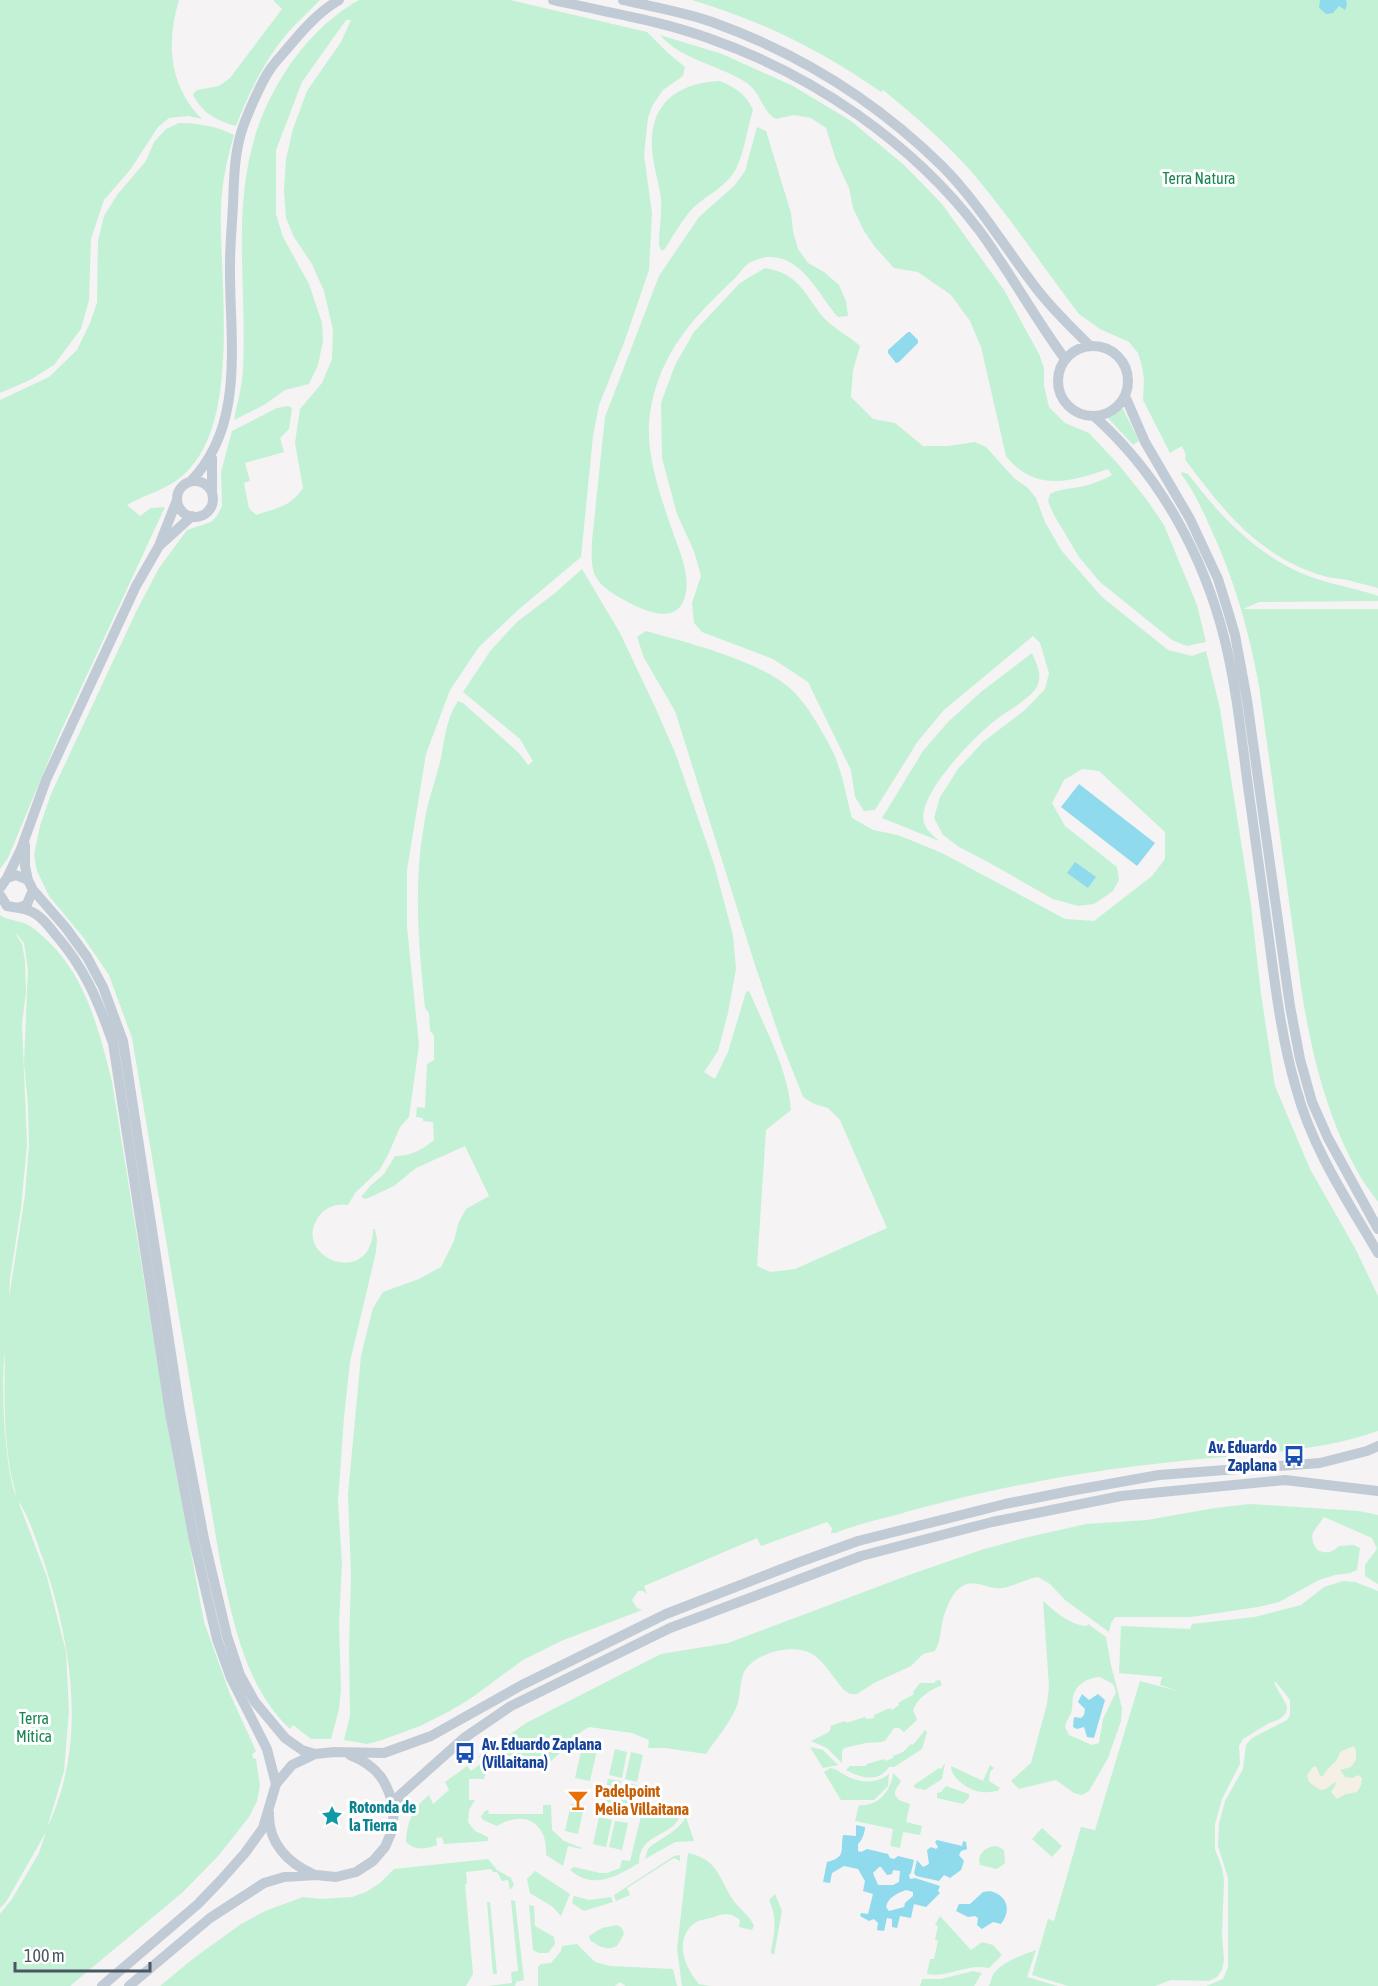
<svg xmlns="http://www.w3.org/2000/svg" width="1378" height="1986" viewBox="0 0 1378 1986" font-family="'Asap Condensed',sans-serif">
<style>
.green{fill:#c3f1d5;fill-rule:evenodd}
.sand{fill:#f5f0e5}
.water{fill:#90daee;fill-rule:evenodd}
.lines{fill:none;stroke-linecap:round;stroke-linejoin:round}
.secondary{stroke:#c1cbd6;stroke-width:10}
.labels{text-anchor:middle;stroke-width:6;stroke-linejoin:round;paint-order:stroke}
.park-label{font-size:16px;fill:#17864f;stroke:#fff}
.transit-label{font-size:16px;font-weight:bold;fill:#164399;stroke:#fff;text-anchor:end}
.food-label{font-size:16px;font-weight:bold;fill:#c56008;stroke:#fff;text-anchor:start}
.culture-label{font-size:16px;font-weight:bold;fill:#0d838f;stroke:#fff;text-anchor:start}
</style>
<rect width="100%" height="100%" fill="#f5f3f3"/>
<path class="green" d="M0 0H179C166 43 169 86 202 119L188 116 169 118 158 127 130 170 104 200 91 239 89 300 81 329 54 365 30 380 0 393Z
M273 0H320C311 9 302 18 293 27 267 55 250 90 236 126 218 121 201 113 193 94L197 90 219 86 230 78 282 9Z
M359 0H510L647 32 667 52 685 67 683 76 663 90 652 106 648 118 644 155 652 213 649 270 625 340 599 405 593 436 581 557 518 610 479 647 450 690 426 754 407 870V927L419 1045 409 1117 400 1127 388 1155 380 1169 355 1193 348 1205C337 1203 326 1207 319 1216 289 1257 372 1290 373 1229H375L377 1239 376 1252 350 1362 344 1417 338 1501 342 1564 339 1623 341 1689 339 1709 331 1739H311L293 1725 290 1729C244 1685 233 1620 220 1561L132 1038 109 975 83 937 49 896 37 871 34 855 40 826 51 794 136 612 159 568 187 530 211 522 217 516 222 506 221 472 232 431 277 408 288 406 292 408 289 429 280 438 284 452 245 463 250 481 244 483 249 508 256 515C277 508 290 507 303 488L295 443 300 409 322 383 332 359 333 330 324 291 312 264 294 237 286 218 284 191 286 159 293 129 307 91 341 42 351 20H346L302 82 276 150V214L283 237 309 284 322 323 323 341 318 365 309 384 285 390 264 405 234 420C237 404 242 387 243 370 248 265 223 172 282 77 302 45 327 18 359 0Z
M692 0H1378V588C1369 586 1360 583 1351 581 1342 578 1333 579 1324 576 1260 557 1225 513 1187 462L1185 459 1186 455 1182 446 1170 453 1143 400 1144 380 1142 366 1138 353 1129 342 1100 329 1079 314C1043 267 1010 217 971 171 944 141 914 115 883 90L881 92C821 50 762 21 692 0Z
M660 35 722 54 793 86 851 121 904 165 942 204 1004 290 1039 354 1044 368V386L1049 407 1065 423 1089 433 1118 464 1147 500 1164 525 1197 605 1206 642 1187 646 1172 640 1100 582 1079 557 1054 515 1048 501 1050 494C1060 489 1068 489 1079 487 1090 485 1101 481 1112 475L1108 469C1071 482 1034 492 1006 456L981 347 970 321 951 295 918 272 894 268 875 247 864 231 853 208 849 188 836 160 826 128 811 118 794 115 776 119C761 110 762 94 747 83 720 65 681 60 660 35Z
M720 81C736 88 746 94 753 110 747 129 745 149 737 167 728 186 708 194 693 208 682 220 673 236 664 250H661L659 245C659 230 662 214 661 199 659 182 653 166 652 149 649 103 678 83 720 81Z
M179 123C197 123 217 126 234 135 227 159 222 182 221 207 219 278 239 404 195 462 175 489 154 490 127 505L140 516 151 508 165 507 60 733 8 858 0 869V400L49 377 77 350 90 323 97 303 98 241 104 216 117 195 146 161 154 142 166 129Z
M757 127 766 131 791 213 793 231 798 249 808 263 824 272 839 285 846 301 848 316 838 317C819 296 802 255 768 257 764 257 755 260 751 262 745 265 740 273 735 278 709 303 682 329 666 362 657 379 650 404 649 424 647 459 661 497 672 530 679 550 689 570 686 592 680 628 644 611 624 600 614 594 602 588 596 577 590 567 592 552 592 541L605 417 659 276 699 217 735 185 745 171Z
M765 268C799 274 803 292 823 317 832 327 850 337 860 346L853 370 851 397 873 419 895 423 923 446H948L975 442 986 447 1014 478 1028 488 1036 498 1045 522 1061 550 1102 597 1168 650 1192 656 1206 651 1220 709 1251 905 1261 994 1275 1086 1310 1169 1355 1248 1378 1296V1431C1312 1454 1240 1454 1172 1462 1084 1471 998 1487 913 1510 887 1518 860 1523 835 1533H831L832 1528 827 1522 761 1546 757 1538 644 1586 647 1594 643 1591H638L632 1600 637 1608 642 1610 561 1641 523 1660 470 1699 448 1712 420 1726 379 1741 367 1744 344 1740 350 1716 349 1649 351 1575 348 1494 361 1356 373 1308 383 1292 419 1279 441 1267 454 1241 458 1224 466 1209 489 1196 465 1146 416 1168 394 1186 366 1199 361 1197 371 1185 384 1174 395 1156C411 1156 422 1150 434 1140L433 1122 423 1121V1118L416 1117 417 1107 425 1108 427 1064 434 1060V1035L430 1031 429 1013 425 1008C419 947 413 886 424 825 427 802 436 780 441 758 445 738 446 719 458 701L463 703 519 753 528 765 533 761 520 739 463 692 491 650 517 622 555 593 582 569 620 633 656 709 676 755 714 864 733 935 736 969 728 1013 718 1051 704 1072 715 1079 728 1052 746 992 749 991C765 1028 788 1069 791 1110L766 1130 757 1266 770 1272 795 1269 887 1228 840 1120 828 1108 814 1104 803 1097 782 1044 755 965 675 711 644 658 637 637 646 631C688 643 762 661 793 691 808 706 821 729 831 748 842 769 846 796 852 818L873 830 898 835 942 853 1065 919 1094 921 1152 876 1165 859V832L1099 771 1082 769 1064 780 1052 803 1065 826 1117 867 1119 880 1113 891 1094 904 1078 906 1053 899 988 862 959 847 943 835 934 818 940 797 958 769 983 742 1025 710 1045 689 1049 673 1040 643 1033 636 944 710 918 741 875 810 864 811 855 797 851 770 808 682 773 659 702 632 694 623 692 603 701 576 694 551 677 514 662 458 661 403 675 365 694 332 740 283Z
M1122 407 1139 441 1133 445 1108 418Z
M1182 472 1188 474C1223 520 1263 562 1320 580 1339 586 1359 589 1378 596V601L1259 602 1243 609H1378V1202C1370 1191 1361 1179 1355 1167 1326 1113 1312 1054 1302 994L1259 686C1249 631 1234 578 1210 527 1202 509 1193 489 1181 474Z
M1032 653C1036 662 1042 674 1038 684 1034 697 1004 713 993 722 973 738 916 796 924 823 926 830 934 836 939 841L882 818 923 751 948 722 981 692Z
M0 915C8 921 21 920 30 926 83 964 97 1022 112 1082L169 1435 204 1622 230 1694 256 1751 252 1755 253 1758 256 1759 260 1786 257 1801 249 1817 219 1855 183 1892 70 1986H0V1914L12 1899 39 1853 46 1832 6 1902 0 1908ZM14 931 24 943 28 969 24 1064 28 1105 29 1145 25 1195 9 1298 10 1279 21 1208 27 1145 22 1024 26 992 25 961 22 944ZM5 1354C4 1392 4 1431 10 1469 11 1478 15 1487 16 1496 5 1471 0 1378 5 1354ZM18 1501C29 1515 36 1541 43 1559 72 1645 88 1743 47 1828L64 1771 69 1711 66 1652 47 1577Z
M1250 1504 1359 1511 1378 1515V1584L1365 1576V1565L1377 1549 1372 1538 1324 1517C1314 1532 1307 1534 1317 1550 1326 1554 1332 1553 1339 1546L1354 1545 1360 1548 1357 1570 1350 1573 1335 1575 1319 1580 1279 1602 1258 1607 1191 1617H1115L1111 1623 1109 1632 1065 1600 1050 1584 1038 1577C1025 1579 1015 1586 1002 1588 992 1589 988 1586 979 1584 960 1580 952 1595 946 1610 940 1624 942 1639 935 1651L923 1654 911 1666 874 1683 857 1694H850L844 1690C835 1680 825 1663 814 1655 795 1642 755 1652 744 1672 739 1684 741 1697 736 1708 729 1724 716 1739 706 1754L665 1748H648L649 1740 632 1733 589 1727 573 1737 569 1745 543 1768 487 1769 484 1779H469V1800H475L469 1810 468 1822 475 1831 488 1837V1841L444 1844 442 1837 436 1838 437 1845C426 1849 415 1851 406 1842 406 1824 414 1806 429 1795L433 1804 449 1790 445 1782 467 1766 471 1771 483 1762 479 1757 526 1723 661 1654 728 1643 909 1575 981 1550 1024 1538 1086 1524 1147 1520 1215 1508Z
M1343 1581 1355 1582 1378 1591V1986H1206L1223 1979 1228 1967V1878L1218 1846 1219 1824 1225 1801 1243 1769 1246 1745 1252 1738 1287 1720 1290 1715V1700L1276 1682 1274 1683 1287 1706 1286 1713 1280 1719 1269 1723 1243 1739 1239 1746 1240 1764 1222 1799 1215 1824V1849L1222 1868 1224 1880 1222 1935 1224 1960 1222 1970 1217 1977 1209 1981 1171 1980 1155 1986H1068L1032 1975 1048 1919 1054 1921 1081 1827 1095 1830 1140 1681 1181 1692 1160 1685 1162 1677 1119 1673 1121 1626 1190 1629 1192 1624 1255 1617 1301 1605 1324 1587Z
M1043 1601C1056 1612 1069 1625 1087 1626L1088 1624 1106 1637 1111 1665 1122 1708 1121 1721 1108 1758 1089 1791 1082 1795 1074 1793 1056 1780 1019 1789 1011 1781 1031 1763 1047 1704 1049 1686ZM1100 1677 1113 1684 1116 1692 1103 1719 1099 1743 1092 1745 1069 1735 1065 1727C1066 1721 1069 1718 1071 1713 1073 1708 1072 1702 1073 1697 1076 1684 1087 1678 1100 1677Z
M940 1680 942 1685C929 1691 918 1697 913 1710L917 1720 904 1732 899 1728H894L885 1741 881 1742 866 1743 844 1748 842 1752V1763L827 1748 811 1741 829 1732 831 1728 830 1726 845 1721 846 1723 865 1717 866 1719 874 1718V1715L890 1708 892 1710 899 1705 898 1703 914 1694 913 1692 920 1683H935V1681Z
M925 1730 927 1732 922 1749 894 1767H889C878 1783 861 1778 846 1770L850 1766H866L867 1764 884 1759 885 1761 893 1758V1756L903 1752 911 1744 913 1745Z
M582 1747 597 1750 590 1781 575 1778Z
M810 1747 823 1750 838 1765 823 1768Z
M615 1749 627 1752 622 1778 609 1775Z
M631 1752 643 1755 637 1782 625 1779Z
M945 1763 942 1779 925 1790 915 1788 914 1785 939 1768 941 1769Z
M990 1765 994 1768 990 1772 989 1781 1000 1788 998 1791C993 1791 988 1793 983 1792 971 1792 951 1779 951 1766L983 1781Z
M830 1768C837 1769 838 1771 843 1774 858 1783 875 1785 889 1774L888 1786 874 1800H841L824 1772Z
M893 1773 901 1781 895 1791V1795L899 1800 910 1804 906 1822 922 1826 920 1835 903 1832 900 1848 890 1846 893 1829 855 1821 859 1805C878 1807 891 1791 893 1773Z
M608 1779 621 1781 615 1808 602 1805Z
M624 1782 637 1785 631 1811 618 1808Z
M946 1786 969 1794V1798L963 1804 937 1798V1793L941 1792Z
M571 1804 584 1807 578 1834 565 1831Z
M644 1804 677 1808 680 1815C674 1837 639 1832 639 1863 616 1877 593 1890 570 1870L574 1867 600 1873H607L620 1868 622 1860 630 1861Z
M543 1805H551L552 1830 564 1841 582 1848V1849L568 1846 563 1866 546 1855C548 1823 525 1809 497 1826L483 1820 481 1817 485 1811 488 1810 489 1814H543Z
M599 1817 612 1820 606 1847 593 1844Z
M686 1817 694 1841 675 1842 645 1859 648 1849C661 1837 677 1833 686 1817Z
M615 1821 628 1823 622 1850 609 1847Z
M1042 1828 1062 1846 1052 1857 1032 1839Z
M997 1846 1004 1850 1005 1863 997 1869 980 1865 979 1859C981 1850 989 1846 997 1846Z
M688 1853C721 1860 719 1882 736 1904 743 1912 750 1916 754 1926L752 1930 739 1927 740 1920C732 1913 723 1913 714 1917 708 1919 702 1919 696 1922 673 1938 684 1967 699 1984L710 1986H682L677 1949Z
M680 1855V1861L674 1858 627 1888 630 1895 616 1901 614 1895 674 1856Z
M488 1859 497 1870 511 1878 514 1885 510 1890 508 1880 502 1881 497 1872H493L491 1869 466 1872 467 1883 465 1884 473 1974 466 1986H160L194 1958 241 1924 265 1911 303 1897 321 1899 352 1897 366 1892 380 1883 394 1869Z
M535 1871 570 1894 561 1916 553 1907 530 1893 527 1879Z
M775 1894 782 1911 774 1955 771 1953V1950C775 1931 777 1917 769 1900Z
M574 1896 589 1900 611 1897 613 1902 584 1911 572 1903Z
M511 1900 515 1901 524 1980 516 1982 515 1986H488L512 1983 511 1972 518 1971Z
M487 1902H490L497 1974H493Z
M529 1905 534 1906 535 1926 554 1937 555 1944 548 1953H539L533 1950Z
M940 1916 971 1950 982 1942 993 1945 1002 1955 989 1968C967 1963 949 1978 927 1974L930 1959H934L938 1941 935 1940 938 1926 935 1925Z
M617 1925 622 1928 624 1934 617 1946C606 1951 600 1947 590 1940L589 1936 602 1928Z
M577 1944 595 1962 610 1966 673 1969 677 1986H626L620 1982 615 1986H538V1967L541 1964 551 1963 561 1951 562 1946Z
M1036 1950 1027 1977 1058 1986H989C991 1982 992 1975 995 1972 1004 1961 1023 1955 1036 1950Z
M973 1971 982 1973 974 1986H920L922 1979H941Z"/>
<path class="sand" d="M1354 1746 1356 1751V1760L1351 1767 1340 1770 1345 1777 1353 1778 1358 1775 1362 1778 1361 1785 1357 1792 1346 1794 1337 1799 1331 1792 1336 1784 1335 1782 1326 1789 1320 1790 1309 1782 1307 1775 1313 1767 1316 1766 1320 1776H1323C1327 1767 1338 1763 1340 1752Z"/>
<path class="water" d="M1320 0H1346L1347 5 1345 10 1339 6 1333 13 1326 14 1319 8Z
M908 332H910L918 340V343L899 362 896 363 888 353V350Z
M1079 784 1155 843 1137 866 1061 807Z
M1075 862 1096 877 1088 888 1067 873Z
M1082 1694 1089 1700 1098 1694 1105 1700 1094 1738 1087 1737 1084 1727 1077 1729 1073 1727 1074 1717 1081 1718 1084 1715 1085 1709 1078 1702Z
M856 1825 865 1827C865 1832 862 1841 858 1844V1851L861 1852 867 1849 888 1854 890 1858 894 1859 898 1856 914 1860 911 1873 909 1875 910 1879 915 1878 940 1886 938 1891 940 1893 926 1907 914 1904 911 1918 900 1916 897 1928 892 1927V1919L887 1918 884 1931 877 1930 878 1923 874 1919 869 1921 860 1916 861 1913 868 1914 873 1894 863 1891 865 1881 858 1869 844 1866 832 1873 830 1883 823 1882 827 1862C847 1857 840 1850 843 1835L856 1836ZM879 1867H881L887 1875 892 1874 893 1870 900 1871 899 1882 893 1885H878L873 1873ZM906 1890 913 1892V1896L905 1903 904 1907 889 1911 886 1907C888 1897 898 1893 906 1890Z
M937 1840 962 1846 963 1841 966 1842 967 1849 961 1851 959 1855 964 1861 961 1870 950 1878 944 1875 939 1881 916 1876 914 1873 917 1860 923 1867 929 1864 927 1850 931 1847 936 1849 938 1847 935 1842Z
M990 1891C1007 1895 1012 1910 1001 1924L993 1922 982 1929 977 1925 978 1918 975 1916 968 1917 956 1911 959 1904H970L983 1892Z"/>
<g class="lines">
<path class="secondary" d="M553 0C605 12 658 20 708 38 812 74 912 142 979 230 1010 272 1034 317 1065 359
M623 0C653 7 684 12 712 22 799 53 876 101 942 166 977 201 1006 249 1036 288 1052 309 1071 327 1089 345
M1058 381a35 35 0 1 1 70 0a35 35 0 1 1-70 0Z
M1125 396 1145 442 1190 519 1218 579 1228 611 1235 635 1247 700 1290 1006 1300 1059 1312 1102 1328 1138 1378 1229
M1095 417C1160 475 1204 556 1225 641 1236 686 1241 733 1247 779 1254 830 1261 881 1268 932 1275 984 1281 1037 1296 1088 1312 1148 1347 1200 1378 1253
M177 499a18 18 0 1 1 36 0a18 18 0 1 1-36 0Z
M190 482C247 425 229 337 230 265 230 245 232 225 233 205 234 181 234 157 241 133 245 119 261 83 269 71 274 63 281 56 286 50 302 31 318 12 339 0
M212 493V458
M160 543 177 500
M25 845V866L28 880
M7 878 21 849 46 780 136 586 159 546 192 516
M0 888 7 878 16 875 28 880 33 890 27 904 19 908 7 906 0 895
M33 890 66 928 87 957 103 987 123 1041 180 1412 204 1539 227 1636 240 1675 255 1702 285 1738 302 1750 315 1754 334 1752 384 1753 431 1736 522 1685 666 1614 797 1563 858 1541 1005 1504 1070 1491 1159 1475 1320 1463 1367 1451 1378 1446
M19 908C36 910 45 921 55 934 85 968 98 1001 113 1043L170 1413 194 1541 217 1639 231 1678 267 1749 276 1784
M350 1755C378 1766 388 1782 394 1810
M269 1813C268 1843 288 1863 313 1874
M102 1986 198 1904 221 1880 245 1853 263 1828 276 1784 292 1765 315 1754
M129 1986 210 1918 264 1883 284 1877 316 1875 336 1877 356 1872 373 1861 385 1847 392 1831 394 1811 399 1796 464 1738 511 1706 670 1628 861 1556 992 1522 1121 1496 1285 1480 1378 1491"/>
</g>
<defs>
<symbol id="bus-bare" viewBox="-9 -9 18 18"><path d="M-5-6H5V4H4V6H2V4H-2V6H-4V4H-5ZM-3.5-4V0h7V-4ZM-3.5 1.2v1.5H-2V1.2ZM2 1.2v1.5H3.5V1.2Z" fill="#1a4fb4" stroke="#fff" stroke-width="2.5" paint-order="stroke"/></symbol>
<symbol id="bar-bare" viewBox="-9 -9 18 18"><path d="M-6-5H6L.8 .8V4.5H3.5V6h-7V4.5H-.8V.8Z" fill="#e8710a" stroke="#fff" stroke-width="2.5" paint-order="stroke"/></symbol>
<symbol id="sight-bare" viewBox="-9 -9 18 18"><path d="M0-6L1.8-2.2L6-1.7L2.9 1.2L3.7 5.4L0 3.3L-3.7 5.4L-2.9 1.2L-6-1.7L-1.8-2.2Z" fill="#0f9aa8" stroke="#fff" stroke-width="2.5" paint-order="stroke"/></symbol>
</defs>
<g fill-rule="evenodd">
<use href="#bus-bare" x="1279" y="1441" width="30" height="30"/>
<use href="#bus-bare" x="450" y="1738" width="30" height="30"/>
<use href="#bar-bare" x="563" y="1785" width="30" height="30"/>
<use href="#sight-bare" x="317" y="1801" width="30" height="30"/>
</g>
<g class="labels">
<g class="park-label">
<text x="1199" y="184">Terra Natura</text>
<text x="34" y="1724">Terra<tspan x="34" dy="18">Mítica</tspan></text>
</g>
<g class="transit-label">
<text x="1277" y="1453">Av. Eduardo<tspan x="1277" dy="18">Zaplana</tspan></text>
<text x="482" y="1750" text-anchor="start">Av. Eduardo Zaplana<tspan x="482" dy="18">(Villaitana)</tspan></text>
</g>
<g class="food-label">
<text x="595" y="1797">Padelpoint<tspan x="595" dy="18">Melia Villaitana</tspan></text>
</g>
<g class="culture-label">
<text x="349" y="1813">Rotonda de<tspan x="349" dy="18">la Tierra</tspan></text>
</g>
</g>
<path d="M15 1962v9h135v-9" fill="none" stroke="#4a5661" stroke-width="3"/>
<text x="24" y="1962" font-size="18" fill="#4a5661" stroke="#ffffff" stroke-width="4.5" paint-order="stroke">100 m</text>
</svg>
